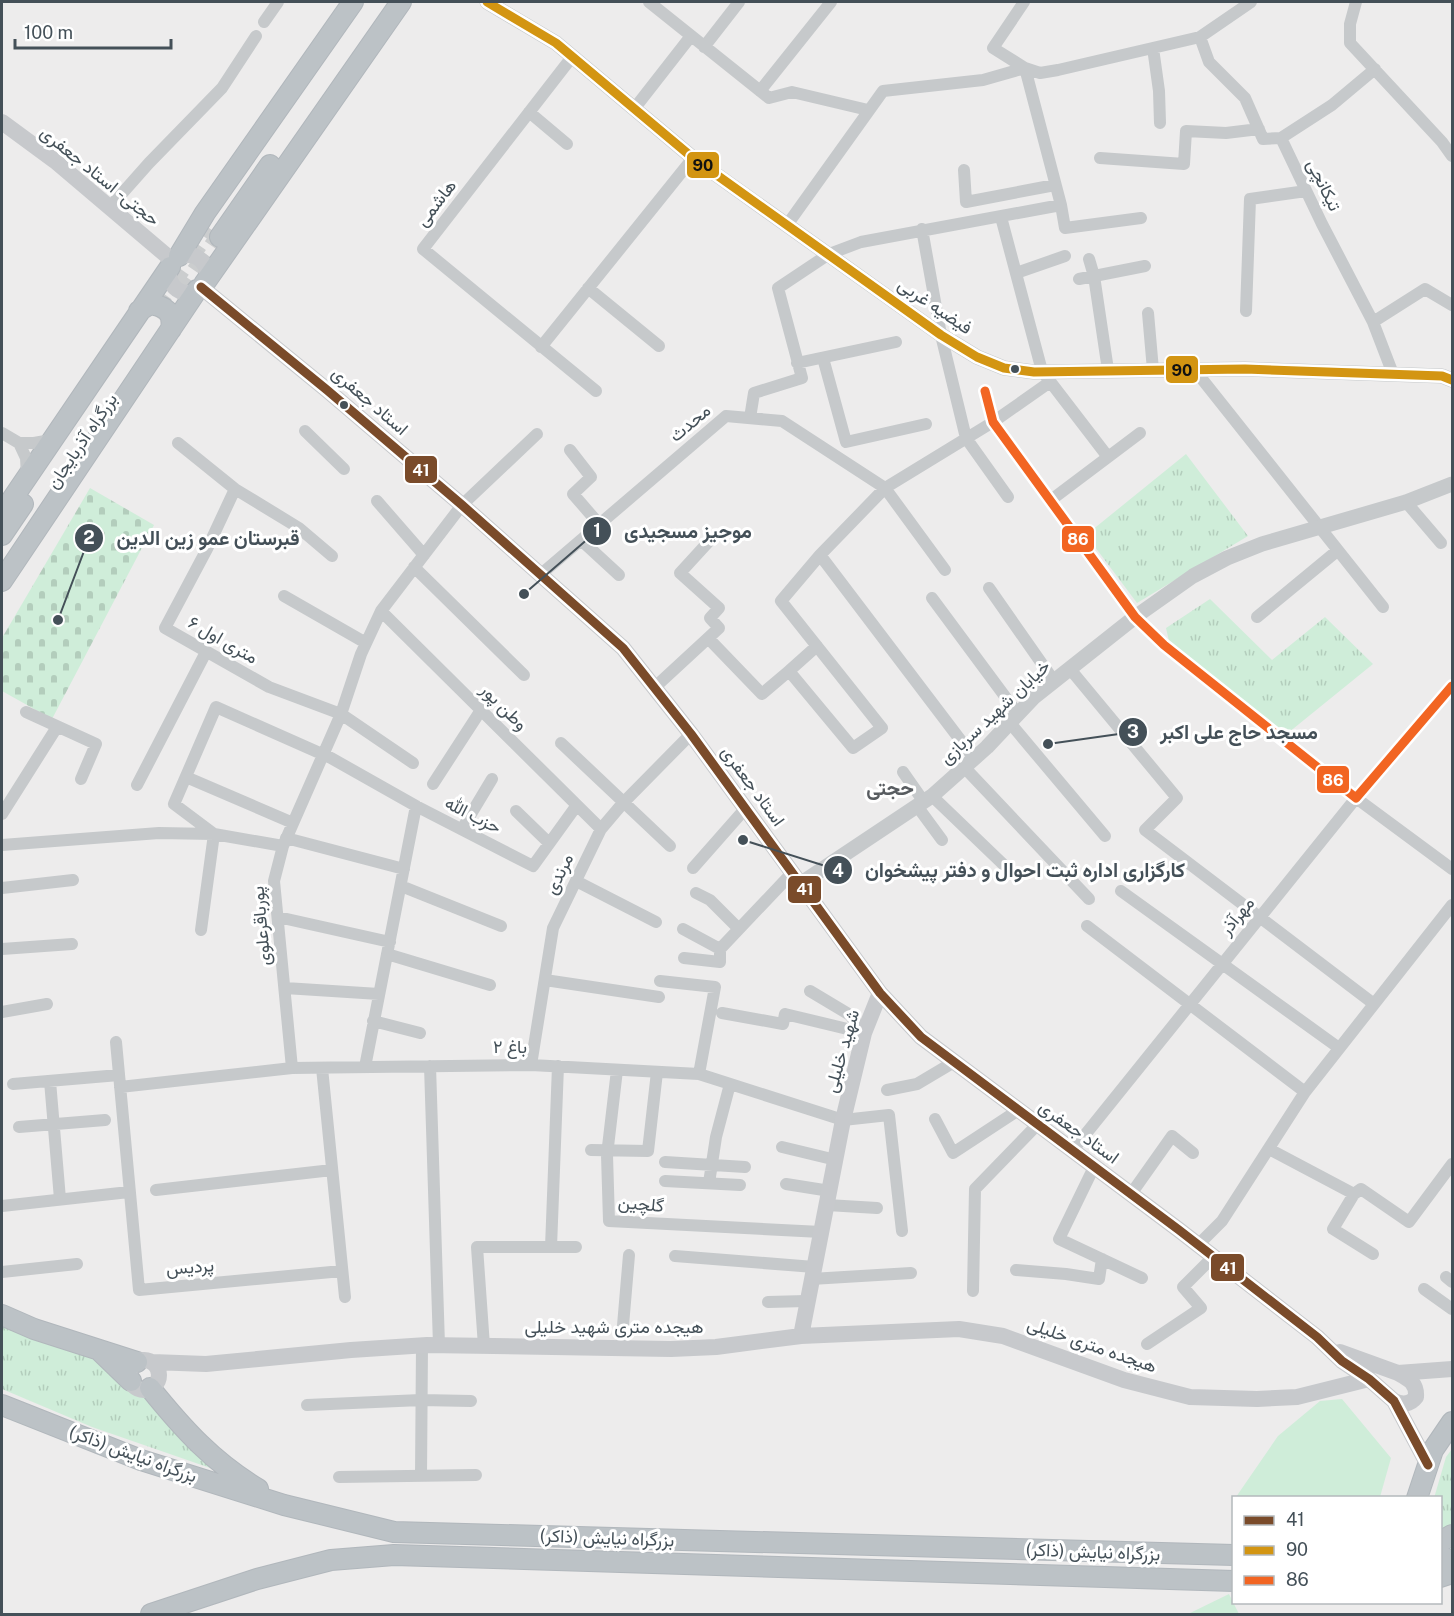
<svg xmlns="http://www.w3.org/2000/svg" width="1454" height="1616" viewBox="0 0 1454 1616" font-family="'Public Sans',Vazirmatn,sans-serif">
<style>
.grass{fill:url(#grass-tufts)}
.cemetery{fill:url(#cemetery-stones)}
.garden{fill:#cfedd9}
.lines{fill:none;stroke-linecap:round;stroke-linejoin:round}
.trunk-tunnel{stroke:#cbcdce;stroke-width:20;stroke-dasharray:20 10;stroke-linecap:butt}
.trunk-casing{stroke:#b1b7bc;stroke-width:22}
.minor{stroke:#c6c9cb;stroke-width:12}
.tertiary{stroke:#c6c9cb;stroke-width:15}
.secondary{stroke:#c7c9cc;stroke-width:16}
.trunk{stroke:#bcc2c6;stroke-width:20}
.bus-1-casing{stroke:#fff;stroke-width:14}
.bus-2-casing{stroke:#fff;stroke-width:14}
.bus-3-casing{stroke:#fff;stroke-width:14}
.bus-1{stroke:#7a4b2a;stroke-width:9}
.bus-2{stroke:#d39512;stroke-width:9}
.bus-3{stroke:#f26522;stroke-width:9}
.bus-dot{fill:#445058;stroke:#fff;stroke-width:2}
.labels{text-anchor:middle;stroke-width:6;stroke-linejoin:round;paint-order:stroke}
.street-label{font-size:18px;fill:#445058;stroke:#fff}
.neighbourhood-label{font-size:20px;font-weight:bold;fill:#585c60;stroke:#fff}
.leader{fill:none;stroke:#445058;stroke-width:2}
.callout-dot{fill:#445058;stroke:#fff;stroke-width:2}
.mark-label{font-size:18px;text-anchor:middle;font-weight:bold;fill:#fff}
.callout-label{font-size:20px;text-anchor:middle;font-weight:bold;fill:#445058;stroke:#fff;stroke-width:6;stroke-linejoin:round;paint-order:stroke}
.line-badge{stroke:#fff;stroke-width:2}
.badge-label{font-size:16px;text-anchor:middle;font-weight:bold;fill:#fff}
.pale-badge-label{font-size:16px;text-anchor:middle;font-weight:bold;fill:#111}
</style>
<defs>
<pattern id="grass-tufts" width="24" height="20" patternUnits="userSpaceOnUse" patternTransform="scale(1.5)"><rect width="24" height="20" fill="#cfedd9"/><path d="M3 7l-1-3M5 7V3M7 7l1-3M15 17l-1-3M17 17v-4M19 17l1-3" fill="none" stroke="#b3cdbc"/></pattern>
<pattern id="cemetery-stones" width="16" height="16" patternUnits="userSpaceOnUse" patternTransform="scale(1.5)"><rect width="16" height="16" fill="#cfedd9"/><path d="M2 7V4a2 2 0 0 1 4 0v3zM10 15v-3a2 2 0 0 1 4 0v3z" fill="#b3cdbc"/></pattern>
</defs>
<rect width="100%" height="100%" fill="#edecec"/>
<path class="grass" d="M1186 454 1248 536 1137 603 1086 535Z
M1210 599 1272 660 1325 617 1373 664 1283 737 1169 641 1166 628Z
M2 1320 96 1355 126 1377 216 1470 92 1427 2 1389Z
M1452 1449V1550L1441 1544 1440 1498H1434L1446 1457Z"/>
<path class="cemetery" d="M90 488 154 525 52 719 2 691V638Z"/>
<path class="garden" d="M1342 1399 1391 1458 1380 1497H1236L1278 1436 1320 1401Z
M1229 1594 1239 1614H1188Z"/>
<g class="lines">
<path class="trunk-tunnel" d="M152 310 209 228
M162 321 220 237"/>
<defs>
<path id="trunk" d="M220 237 270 165
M179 256 205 213 353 2
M204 284 401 2
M139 311 150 304C165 306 174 312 171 329
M2 514 170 267
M2 535 23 504
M2 581 197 290
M2 1315 34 1329 137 1362
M101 1352 131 1381
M150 1388C183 1429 213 1462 258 1489
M2 1405 141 1460 284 1505 394 1532 1234 1555
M1417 1498 1433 1450 1452 1422
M1440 1542 1452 1535
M1440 1556 1452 1561
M1440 1577 1452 1573
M151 1614 257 1579 331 1560 394 1555 1234 1581"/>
</defs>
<use href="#trunk" class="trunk-casing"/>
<path class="minor" d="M649 2 769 98 792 92 868 110
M1024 2 993 48 1025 68 1040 73 1058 70 1200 37 1251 2
M1356 2 1350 24V43L1442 142 1452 156
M264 22 278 2
M1200 37 1209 62 1245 98 1263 139 1281 138 1332 105 1375 69
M704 47 739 2
M1153 48 1159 91 1160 123
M572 57 423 249 596 391
M1025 68 1061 205 1065 228 1141 218
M760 91 831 2
M634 109 691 36
M529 112 567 144
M1281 138 1322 224 1373 322 1393 374
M1100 158 1184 164 1186 131 1226 133 1259 129
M964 170 966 202 1055 185
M110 207 149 163 222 88 256 36
M1001 217 1042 371 1108 457
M787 225 883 91 983 80 1025 68
M922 229 941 335 966 438 1008 497
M1089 259 1094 276 1108 370
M1016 273 1065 256
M1079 279 1145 266
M588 288 659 346
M1246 311 1250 199 1306 191
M1148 313 1153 370
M1373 322 1425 289 1452 305
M541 347 693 158
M823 358 846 442 926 424
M797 363 896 342
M1194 369 1383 607
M985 391 993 422 1135 617 1164 645 1356 798 1452 686
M750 418 754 393 802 378 778 288 829 254 861 242 1061 205
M305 431 344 469
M2 433 19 443
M178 443 235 489 299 528 332 556
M570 450 591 477 573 494 599 524
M27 476 26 458 19 443H34L51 440
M235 489 207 549 165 628 269 687 341 714 413 763
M1051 500 1140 433
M377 501 424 555
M1406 502 1441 543
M581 540 619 575
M820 555 974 758
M414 567 524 675
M540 575 726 416 782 421 885 488 945 570
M989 588 1054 681
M284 596 366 643
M932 598 1018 714
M381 611 601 829
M1257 617 1337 551
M708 638 762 694 789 671 853 748 882 728 781 601 820 555 885 488 993 422 1050 382
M1070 669 1177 798 1145 830 1374 1004
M789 671 817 646
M654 688 719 628 710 618 719 608 680 573 712 538
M26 712 96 744 81 779
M1010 723 1105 836
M561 743 670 846
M964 767 1089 899
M903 772 924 802
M186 777 293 823
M433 784 481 710
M137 785 206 652
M932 796 1007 868
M917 806 942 840
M516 811 549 843
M2 814 57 727
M462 829 492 779
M286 838 404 869
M2 845 159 833 214 834 283 846
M693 868 745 809
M576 881 656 922
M401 886 501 926
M2 888 73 880
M1121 891 1339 1048
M696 893 710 900 739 929
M278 917 390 942
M1087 926 1305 1092
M683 929 720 949 792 873
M201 930 214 834 174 804 216 707 331 758 416 806 533 866 577 805
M2 949 72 944
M387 954 490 985
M684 958 720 962V949
M545 980 659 997
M660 981 715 987 699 1074
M285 988 379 994
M810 991 850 1015 864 1033
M2 1012 47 1004
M722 1013 783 1024 785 1014 864 1033
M373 1021 420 1033
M116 1042 139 1290 342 1271
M531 1065 553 928 601 829 623 803 691 734
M430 1066 439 1345
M365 1067 416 806
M292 1068 274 881 283 846 341 714 361 654 381 611 462 505 537 434
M322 1068 345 1297
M617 1070 607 1155 609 1221 821 1232
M50 1081 60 1199
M13 1084 119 1075
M120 1087 292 1068 531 1065 699 1074 843 1120 889 1115 902 1231
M887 1090 917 1084 954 1062
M935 1119 953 1153 1017 1111
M19 1127 105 1120
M782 1147 836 1160
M1269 1149 1354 1194 1361 1189 1409 1222 1452 1164
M591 1150 648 1151 657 1072
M1072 1151 1356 798 1452 869
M665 1162 745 1167
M1094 1167 1059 1239 1142 1278
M665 1181 740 1185
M709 1183 716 1137 730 1084
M786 1184 830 1191
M156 1190 332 1170
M1131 1194 1172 1136 1193 1153
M1354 1194 1333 1229 1373 1254
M827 1205 877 1208
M2 1206 129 1192
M1198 1245 1222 1221 1305 1092 1452 905
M551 1247 558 1066
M675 1256 814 1267
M1016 1270 1066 1274 1099 1279 1102 1259
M2 1272 77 1264
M1446 1277 1452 1282
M811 1279 911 1273
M1424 1289 1452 1309
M973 1291 975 1189 1037 1125
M768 1302 806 1301
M1147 1344 1201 1308 1183 1287 1213 1257
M484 1346 477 1247H576
M621 1349 629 1255
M307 1405 421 1400 471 1401
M421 1476 422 1345
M339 1477 476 1475"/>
<path class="tertiary" d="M487 2 556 43 693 158 941 335 977 357 1004 368 1034 372 1245 369 1442 376 1452 380
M800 884 932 796 987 747 1034 697 1135 617 1193 576 1227 558 1262 544 1406 502 1452 484"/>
<path class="secondary" d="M2 122 55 161 173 261
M169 274a19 19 0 1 1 38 0a19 19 0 1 1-38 0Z
M201 287 327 390 462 505 623 648 691 734 880 993 921 1037 1179 1230 1317 1337 1342 1361 1369 1379 1394 1401 1428 1465
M801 1336 843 1120 864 1033 880 993
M1340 1352 1398 1373 1452 1369
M129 1375a15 15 0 1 1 30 0a15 15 0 1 1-30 0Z
M152 1362 206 1364 351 1350 427 1345 671 1349 716 1347 801 1336 959 1329 1003 1336 1124 1380 1190 1397 1257 1399 1297 1397 1369 1379
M1394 1401C1402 1405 1410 1405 1416 1397 1417 1383 1409 1379 1398 1373"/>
<use href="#trunk" class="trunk"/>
<defs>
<path id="bus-1" d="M201 287 327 390 462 505 623 648 691 734 880 993 921 1037 1179 1230 1317 1337 1342 1361 1369 1379 1394 1401 1428 1465"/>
<path id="bus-2" d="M487 2 556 43 693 158 941 335 977 357 1004 368 1034 372 1245 369 1442 376 1452 380"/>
<path id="bus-3" d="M985 391 993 422 1135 617 1164 645 1356 798 1452 686"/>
</defs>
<use href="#bus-1" class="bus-1-casing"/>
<use href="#bus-2" class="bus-2-casing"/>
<use href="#bus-3" class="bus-3-casing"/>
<use href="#bus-1" class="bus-1"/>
<use href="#bus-2" class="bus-2"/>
<use href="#bus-3" class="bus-3"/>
</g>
<g class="bus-dot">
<circle cx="1015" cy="369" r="5"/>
<circle cx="344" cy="405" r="5"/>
</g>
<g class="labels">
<g class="street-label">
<text transform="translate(100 176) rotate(39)" y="6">حجتی - استاد جعفری</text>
<text transform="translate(1324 185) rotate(64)" y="6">تیکانچی</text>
<text transform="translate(436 203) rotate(-52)" y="6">هاشمی</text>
<text transform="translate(935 306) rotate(34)" y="6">فیضیه غربی</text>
<text transform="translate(370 401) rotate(41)" y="6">استاد جعفری</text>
<text transform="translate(690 423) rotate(-40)" y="6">محدث</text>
<text transform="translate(82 441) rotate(-56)" y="6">بزرگراه آذربایجان</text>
<text transform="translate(223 640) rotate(30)" y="6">۶ متری اول</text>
<text transform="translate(504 707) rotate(45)" y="6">وطن پور</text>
<text transform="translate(995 712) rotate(-43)" y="6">خیابان شهید سربازی</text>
<text transform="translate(753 786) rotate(54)" y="6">استاد جعفری</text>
<text transform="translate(473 815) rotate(27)" y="6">حزب الله</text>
<text transform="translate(559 874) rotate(-64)" y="6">مرندی</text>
<text transform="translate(1237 916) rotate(-51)" y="6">مهرآذر</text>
<text transform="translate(261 926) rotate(-95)" y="6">پورباقرعلوی</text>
<text x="510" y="1053">باغ ۲</text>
<text transform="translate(842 1051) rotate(-74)" y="6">شهید خلیلی</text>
<text transform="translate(1079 1132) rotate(36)" y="6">استاد جعفری</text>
<text transform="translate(641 1204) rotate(5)" y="6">گلچین</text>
<text transform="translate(190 1267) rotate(-5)" y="6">پردیس</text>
<text x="614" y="1333">هیجده متری شهید خلیلی</text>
<text transform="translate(1092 1345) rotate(19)" y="6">هیجده متری خلیلی</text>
<text transform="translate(133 1454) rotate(20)" y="6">بزرگراه نیایش (ذاکر)</text>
<text transform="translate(607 1538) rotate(2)" y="6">بزرگراه نیایش (ذاکر)</text>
<text transform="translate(1093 1552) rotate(2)" y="6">بزرگراه نیایش (ذاکر)</text>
</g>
<g class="neighbourhood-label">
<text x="890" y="795">حجتی</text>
</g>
</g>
<path class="leader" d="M524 594L597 531M58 620L89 538M1048 744L1133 732M743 840L838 870"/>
<g class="callout-dot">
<circle cx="524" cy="594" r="6"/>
<circle cx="58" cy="620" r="6"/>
<circle cx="1048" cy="744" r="6"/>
<circle cx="743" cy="840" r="6"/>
<circle cx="597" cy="531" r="15"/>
<circle cx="89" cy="538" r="15"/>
<circle cx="1133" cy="732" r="15"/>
<circle cx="838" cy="870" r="15"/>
</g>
<g class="mark-label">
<text x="597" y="537">1</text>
<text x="89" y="544">2</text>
<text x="1133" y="738">3</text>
<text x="838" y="877">4</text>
</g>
<g class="callout-label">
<text x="688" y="538">موجیز مسجیدی</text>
<text x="208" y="545">قبرستان عمو زین الدین</text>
<text x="1239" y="739">مسجد حاج علی اکبر</text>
<text x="1025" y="877">کارگزاری اداره ثبت احوال و دفتر پیشخوان</text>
</g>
<g class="line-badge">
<rect x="686" y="151" width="34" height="28" rx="6" fill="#d39512"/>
<rect x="1165" y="355" width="34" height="29" rx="6" fill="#d39512"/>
<rect x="404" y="455" width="34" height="29" rx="6" fill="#7a4b2a"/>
<rect x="1061" y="525" width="34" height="28" rx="6" fill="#f26522"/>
<rect x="1316" y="765" width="34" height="29" rx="6" fill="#f26522"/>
<rect x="787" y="875" width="35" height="29" rx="6" fill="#7a4b2a"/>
<rect x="1210" y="1253" width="35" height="29" rx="6" fill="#7a4b2a"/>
</g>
<g class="badge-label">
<text x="421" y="476">41</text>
<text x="1078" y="545">86</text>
<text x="1333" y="786">86</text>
<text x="805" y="895">41</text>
<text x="1228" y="1274">41</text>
</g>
<g class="pale-badge-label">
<text x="703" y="171">90</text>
<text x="1182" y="376">90</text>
</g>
<rect width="1454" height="1616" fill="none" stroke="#445058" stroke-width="6"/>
<rect x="1232" y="1496" width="210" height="108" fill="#ffffff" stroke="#b4b9bc" stroke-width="1.5"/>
<rect x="1244" y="1516" width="30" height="9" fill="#7a4b2a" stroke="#b4b9bc" stroke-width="1.5"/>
<text x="1286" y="1526" font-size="18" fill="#445058">41</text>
<rect x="1244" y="1546" width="30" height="9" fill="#d39512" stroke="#b4b9bc" stroke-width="1.5"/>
<text x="1286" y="1556" font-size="18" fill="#445058">90</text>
<rect x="1244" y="1576" width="30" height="9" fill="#f26522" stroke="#b4b9bc" stroke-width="1.5"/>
<text x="1286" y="1586" font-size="18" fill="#445058">86</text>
<path d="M15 39v9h156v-9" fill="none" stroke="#445058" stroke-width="3"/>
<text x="24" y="39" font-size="18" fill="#445058" stroke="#ffffff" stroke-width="4.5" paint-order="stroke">100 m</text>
</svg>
